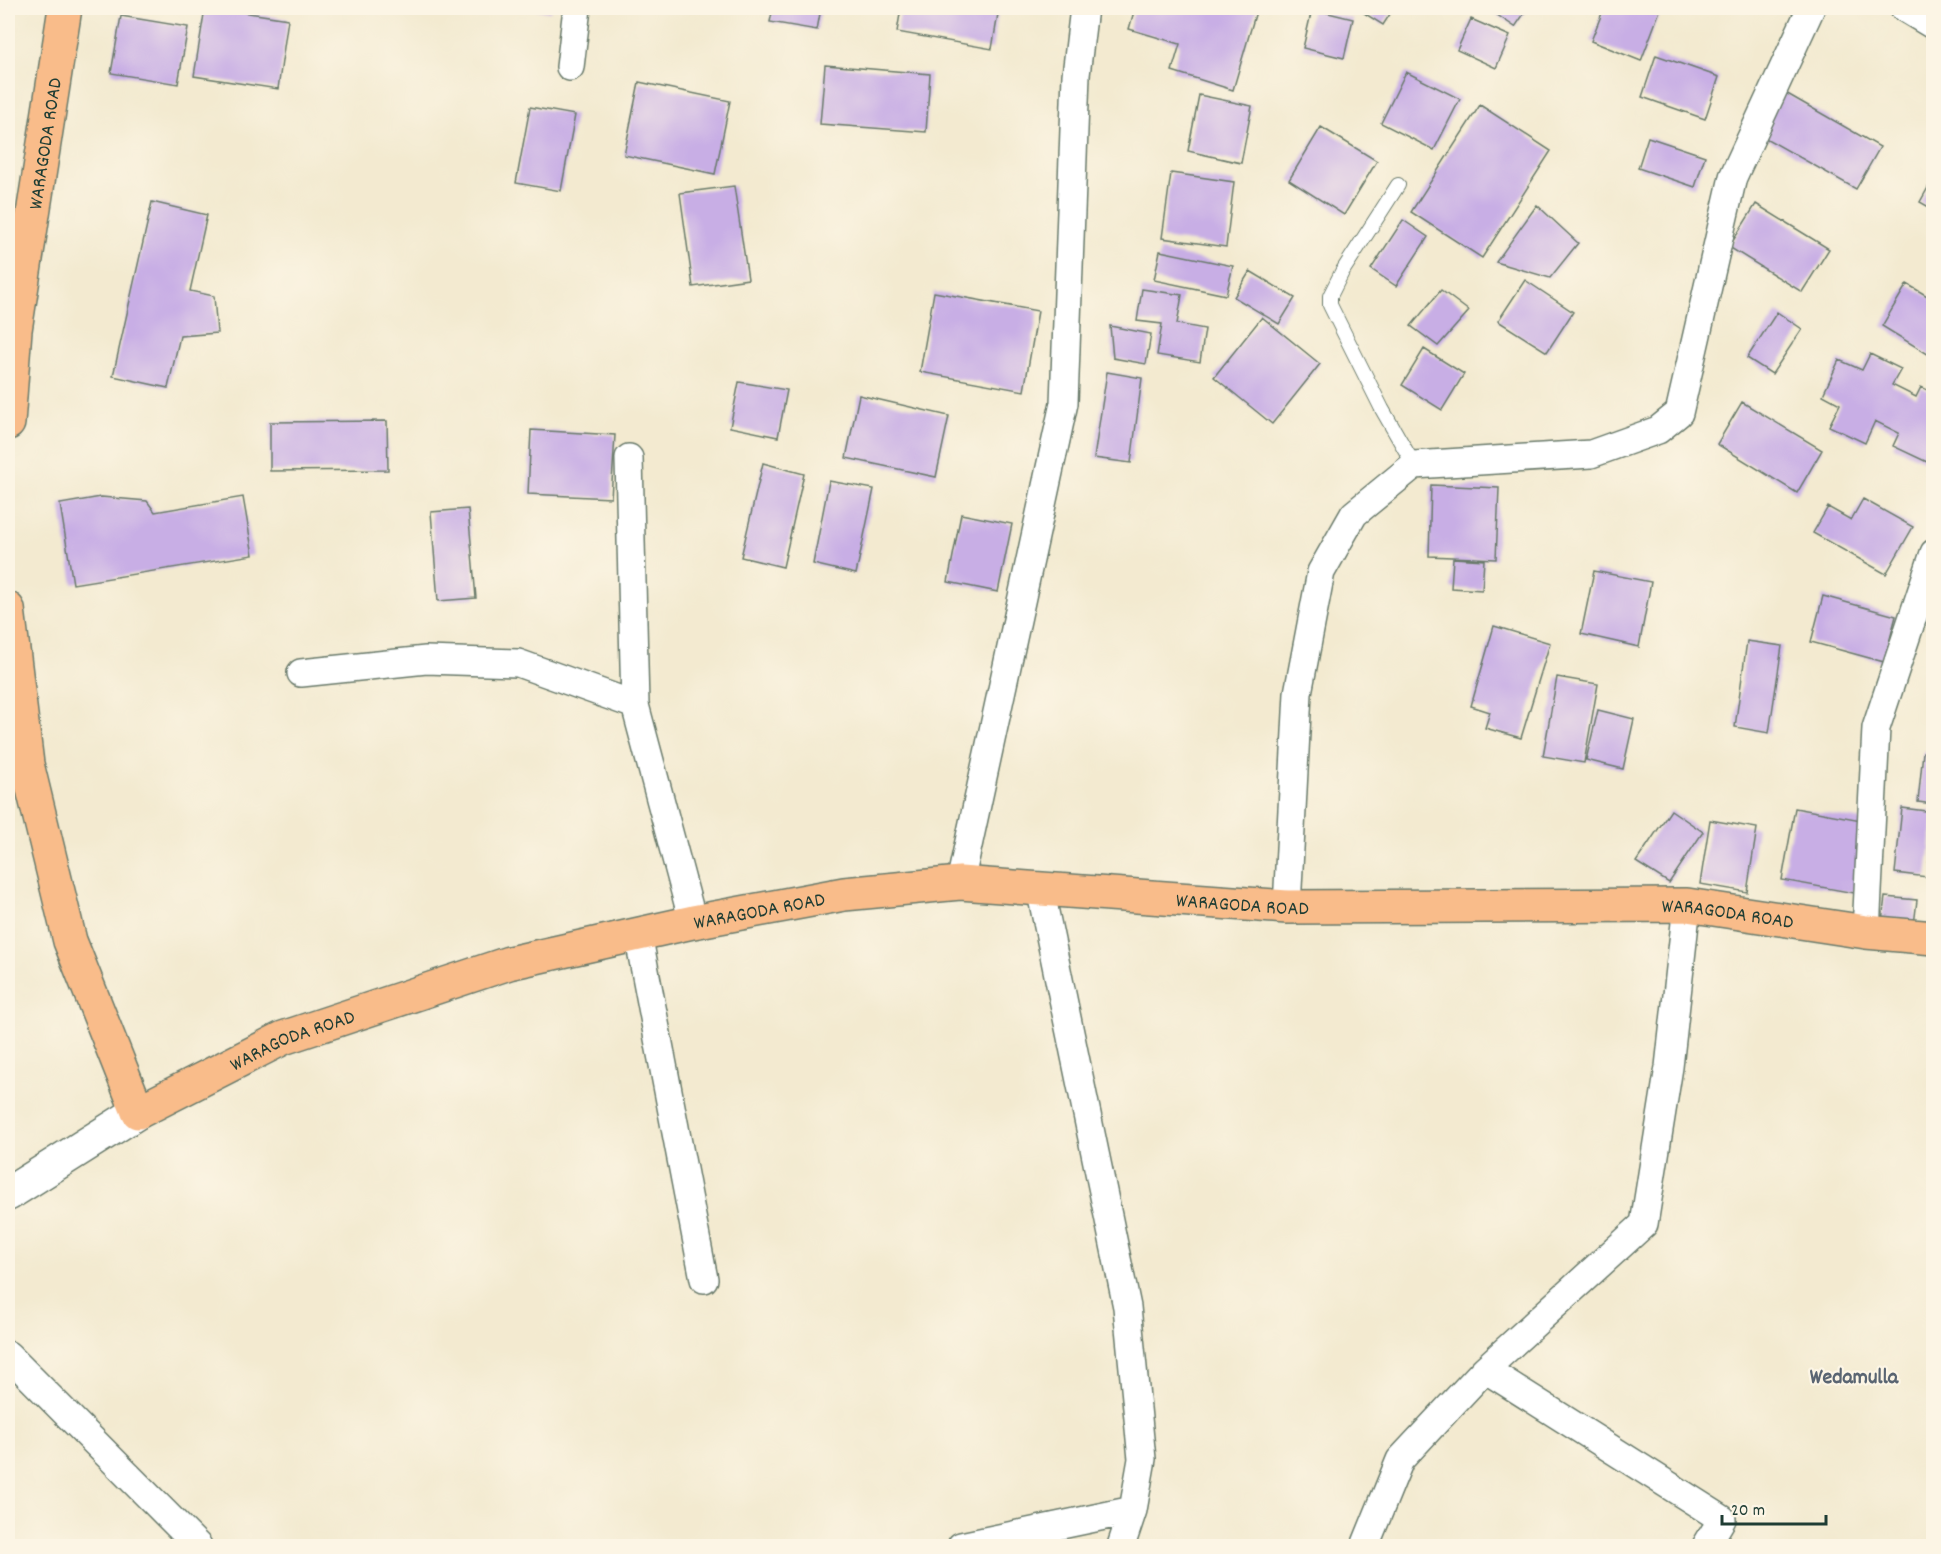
<svg xmlns="http://www.w3.org/2000/svg" width="1941" height="1554" viewBox="0 0 1941 1554" font-family="Dekko,sans-serif">
<style>
.building{fill:#c8aee5}
.lines{fill:none;stroke-linecap:round;stroke-linejoin:round}
.service-casing{stroke:#697a6b;stroke-width:16}
.minor-casing{stroke:#697a6b;stroke-width:30}
.tertiary-casing{stroke:#697a6b;stroke-width:36}
.primary-casing{stroke:#697a6b;stroke-width:36}
.service{stroke:#fff;stroke-width:14}
.minor{stroke:#fff;stroke-width:27}
.tertiary{stroke:#fff;stroke-width:33}
.primary{stroke:#f9bc8a;stroke-width:33}
.labels{text-anchor:middle;stroke-width:4.5;stroke-linejoin:round;paint-order:stroke}
.street-label{font-size:20px;fill:#1f3d34;stroke:#fcf5e5}
.quarter-label{font-size:22px;font-weight:bold;fill:#5a6572;stroke:#fcf5e5}
</style>
<rect width="100%" height="100%" fill="#fcf5e5"/>
<filter id="ink" filterUnits="userSpaceOnUse"><feTurbulence type="fractalNoise" baseFrequency=".0167" numOctaves="2"/><feDisplacementMap in="SourceGraphic" scale="12" xChannelSelector="R" yChannelSelector="G"/><feConvolveMatrix kernelMatrix="1 2 1 2 8 2 1 2 1" color-interpolation-filters="sRGB"/></filter>
<filter id="wash" filterUnits="userSpaceOnUse"><feTurbulence type="fractalNoise" baseFrequency=".008" numOctaves="4" result="noise"/><feDisplacementMap in="SourceGraphic" scale="24" xChannelSelector="R" yChannelSelector="G"/><feGaussianBlur stdDeviation="1.35" result="paint"/><feColorMatrix in="noise" values="0 0 0 0 0 0 0 0 0 0 0 0 0 0 0 0 0 1.4 0 .05"/><feComposite in="paint" operator="in"/></filter>
<g filter="url(#wash)">
<rect width="100%" height="100%" fill="#f3ead0"/>
<g id="blocks">
<path class="building" d="M205 8H216L288 19 278 89 194 76Z
M530 8H551L550 12Z
M773 8H821L817 30 770 22Z
M901 8H999L992 49 897 32Z
M1135 8H1257L1233 90 1172 71 1180 44 1129 29Z
M1356 8H1394L1383 25Z
M1487 8H1528L1515 27Z
M1604 8H1661L1641 61 1591 41Z
M1312 9 1353 19 1344 58 1303 48Z
M121 16 188 27 178 84 111 73Z
M1471 19 1510 36 1496 68 1457 50Z
M1656 55 1719 77 1705 119 1642 97Z
M825 65 930 74 926 132 820 124Z
M1406 72 1460 99 1434 150 1381 123Z
M639 82 730 101 715 174 624 155Z
M1784 92 1880 147 1856 189 1760 135Z
M1199 95 1252 106 1241 163 1188 151Z
M1480 105 1551 151 1482 258 1411 212Z
M530 107 575 115 561 191 516 183Z
M1321 127 1377 161 1344 215 1289 180Z
M1648 137 1705 156 1695 187 1638 168Z
M1171 173 1234 182 1226 247 1162 238Z
M1934 177V210L1920 202Z
M734 186 748 279 693 287 680 193Z
M152 202 207 215 190 291 214 296 217 333 180 336 168 388 113 376Z
M1756 204 1829 249 1802 292 1729 247Z
M1537 205 1578 243 1550 278 1496 262Z
M1403 220 1428 237 1396 286 1371 269Z
M1160 251 1233 266 1226 295 1154 280Z
M1250 271 1295 298 1279 324 1234 297Z
M1525 280 1573 312 1547 352 1498 321Z
M1907 284 1934 300V358L1882 326Z
M1142 289 1182 295 1177 324 1205 329 1200 362 1157 355 1162 324 1137 321Z
M1441 290 1469 311 1438 346 1411 326Z
M934 292 1038 311 1024 391 920 372Z
M1777 312 1802 329 1772 374 1747 358Z
M1262 317 1320 364 1272 424 1214 377Z
M1110 326 1151 334 1146 364 1113 358Z
M1424 349 1464 374 1442 410 1402 385Z
M1870 354 1901 369 1892 385 1916 397 1921 387 1934 393V448L1927 462 1893 446 1899 433 1875 421 1865 443 1829 426 1840 404 1823 395 1839 360 1862 370Z
M1107 372 1142 378 1131 463 1094 458Z
M739 382 787 390 778 437 730 427Z
M859 395 949 416 936 477 846 458Z
M1742 402 1822 450 1797 493 1717 444Z
M387 421 388 470 270 471V422Z
M531 430 615 435 611 498 528 494Z
M763 463 804 474 783 567 741 557Z
M829 481 874 489 856 574 813 564Z
M1431 485 1499 488 1496 559 1429 556Z
M101 497 147 501 155 512 243 497 253 555 73 584 60 504Z
M1863 499 1913 527 1886 574 1813 533 1828 507 1851 520Z
M468 509 476 598 438 601 431 512Z
M961 514 1012 524 998 592 948 582Z
M1453 558 1484 560 1482 590 1451 588Z
M1594 571 1651 582 1639 647 1581 634Z
M1823 596 1896 616 1884 662 1811 642Z
M1933 601H1934V622L1926 619Z
M1494 626 1550 643 1521 738 1485 728 1490 712 1471 706Z
M1747 641 1782 646 1769 733 1735 727Z
M1557 677 1598 684 1584 763 1543 756Z
M1598 710 1634 719 1623 769 1586 760Z
M1923 752 1934 753V804L1918 802Z
M1795 808 1867 821 1854 893 1782 880Z
M1902 808 1934 812 1927 877 1895 873Z
M1671 810 1703 832 1669 883 1636 862Z
M1710 820 1757 828 1747 892 1700 884Z
M1885 897 1917 900 1913 933 1881 929Z"/>
</g>
</g>
<g filter="url(#ink)">
<use href="#blocks" fill-opacity="0" stroke="#697a6b" stroke-width="1.5"/>
<g class="lines">
<defs>
<path id="service" d="M1398 185 1342 272 1330 296V305L1382 409 1414 465"/>
<path id="minor" d="M1904 8 1934 26
M570 67 577 8
M629 458 635 705 693 922
M301 673 426 660 518 663 635 705
M960 883 1064 403 1076 75 1084 8
M1040 888 1127 1307 1142 1459 1133 1510 1121 1546
M1687 905 1669 1067 1644 1224 1485 1369 1722 1519 1706 1546
M1287 907 1298 693 1321 572 1354 514 1414 465 1591 454 1658 430 1679 413 1733 177 1811 8
M1866 932 1876 728 1934 553
M638 934 704 1279
M8 1355 198 1546
M961 1546 1133 1510
M1365 1546 1400 1460 1485 1369"/>
<path id="tertiary" d="M8 1194 138 1112"/>
<g id="primary">
<path id="s1" d="M8 423 15 330 65 8"/>
<path id="s2" d="M8 609 27 764 70 941 138 1112 283 1038 509 963 693 922 844 894 960 883 1287 907 1687 905 1866 932 1934 938"/>
</g>
</defs>
<use href="#service" class="service-casing"/>
<use href="#minor" class="minor-casing"/>
<use href="#tertiary" class="tertiary-casing"/>
<use href="#primary" class="primary-casing"/>
<use href="#service" class="service"/>
<use href="#minor" class="minor"/>
<use href="#tertiary" class="tertiary"/>
<use href="#primary" class="primary"/>
</g>
</g>
<g class="labels">
<g class="street-label">
<text dy="7" stroke="none"><textPath href="#s1" startOffset="282">WARAGODA ROAD</textPath></text>
<text dy="7" stroke="none"><textPath href="#s2" startOffset="1665">WARAGODA ROAD</textPath></text>
<text dy="7" stroke="none"><textPath href="#s2" startOffset="1179">WARAGODA ROAD</textPath></text>
<text dy="7" stroke="none"><textPath href="#s2" startOffset="2151">WARAGODA ROAD</textPath></text>
<text dy="7" stroke="none"><textPath href="#s2" startOffset="693">WARAGODA ROAD</textPath></text>
</g>
<g class="quarter-label">
<text x="1854" y="1383">Wedamulla</text>
</g>
</g>
<rect width="1941" height="1554" fill="none" stroke="#fcf5e5" stroke-width="30"/>
<path d="M1722 1515v9h104v-9" fill="none" stroke="#1f3d34" stroke-width="3"/>
<text x="1731" y="1515" font-size="18" fill="#1f3d34" stroke="#fcf5e5" stroke-width="4.5" paint-order="stroke">20 m</text>
</svg>
